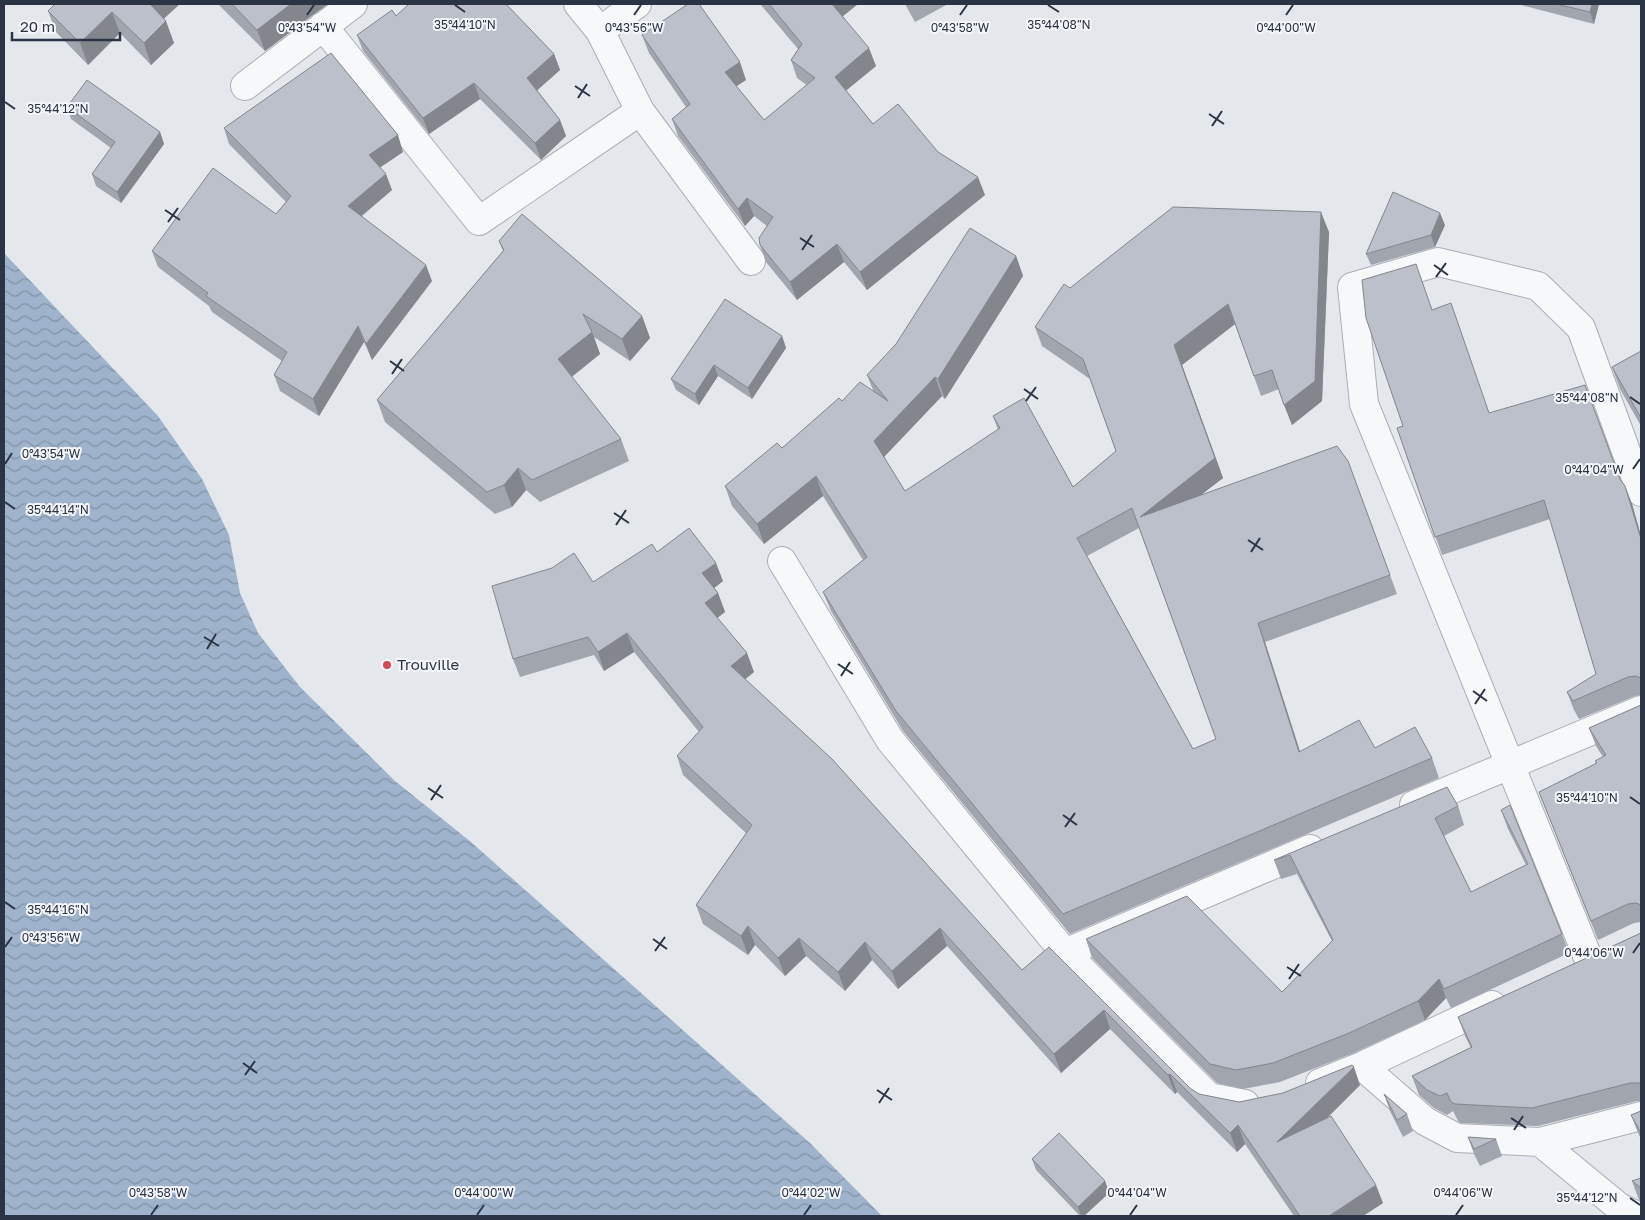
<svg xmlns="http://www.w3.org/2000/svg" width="1645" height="1220" viewBox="0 0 1645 1220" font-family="'Golos Text',sans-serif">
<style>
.water{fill:url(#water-waves)}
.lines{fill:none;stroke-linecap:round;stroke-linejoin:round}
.minor-casing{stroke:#a9aeb7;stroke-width:30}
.minor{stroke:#f7f8fa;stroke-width:28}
.wall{fill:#a1a5ae;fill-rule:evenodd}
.shaded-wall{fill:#83868d}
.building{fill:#bbc0ca;stroke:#83868d;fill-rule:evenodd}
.ticks{fill:none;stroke:#2b3445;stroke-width:2}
.poi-dot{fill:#d1495b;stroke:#f4f6f9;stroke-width:2}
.labels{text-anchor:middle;stroke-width:4;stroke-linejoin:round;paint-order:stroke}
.poi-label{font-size:15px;fill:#2b3445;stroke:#f4f6f9;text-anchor:start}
.ticks-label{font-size:12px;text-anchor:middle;fill:#2b3445;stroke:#f4f6f9;stroke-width:4;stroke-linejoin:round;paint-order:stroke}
</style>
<defs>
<pattern id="water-waves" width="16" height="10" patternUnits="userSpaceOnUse" patternTransform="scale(1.25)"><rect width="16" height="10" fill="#9fb4cc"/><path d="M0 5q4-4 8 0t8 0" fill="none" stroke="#8293a7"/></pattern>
</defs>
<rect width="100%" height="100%" fill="#e4e7ec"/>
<path class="water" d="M4 253 158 416 202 479 229 535 240 593 258 633 300 687 395 781 471 842 810 1143 882 1216H4Z"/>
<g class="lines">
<defs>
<path id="minor" d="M578 4 600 31 640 111 751 261
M323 26 479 221 640 111
M600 31 637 4
M245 86 353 4
M782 561 890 740 1065 953 1209 1097 1245 1104
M1414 805 1641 710
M1065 953 1310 849
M1589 960 1364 404 1352 287 1438 262 1538 286 1581 328 1641 492
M1362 1066 1425 1121 1457 1138 1540 1142 1641 1116
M1320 1083 1362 1066 1492 1005
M1540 1142 1619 1207 1637 1216"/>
</defs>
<use href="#minor" class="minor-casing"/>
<use href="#minor" class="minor"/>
</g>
<path class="wall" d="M55 4 164 19 174 43 151 65 120 33 88 65 56 32 48 11Z
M218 4H328L314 14 265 51Z
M760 4H858L843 16 876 66 846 90 873 124 938 152 985 195 867 290 844 262 797 300 766 262 760 245 767 226 754 216 745 226 678 136 672 119 686 107 649 53 642 35 746 80 736 86 764 120 807 85 797 78 791 60 798 49Z
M905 4H948L915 22Z
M1517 4H1599L1594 24Z
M357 35 554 54 560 70 537 90 560 120 566 136 541 160 480 99 429 134 363 51Z
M67 107 160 132 164 144 121 203 96 186 92 174 111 148 71 119Z
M224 128 403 152 380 167 392 190 362 216 432 281 372 360 364 342 319 416 280 391 274 375 282 361 212 312 209 306 158 267 152 251 276 214 286 202 229 144Z
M1445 225 1435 247 1371 265 1366 254Z
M1329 232 1322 401 1292 425 1279 389 1261 396 1235 324 1182 365 1223 478 1201 495 1348 461 1397 594 1265 642 1300 751 1375 748 1432 758 1439 778 1070 934 903 731 831 611 823 592 863 560 823 496 764 544 732 506 725 486 782 448 842 401 873 390 867 375 1016 256 1023 276 945 399 942 396 884 457 905 491 998 430 993 416 1073 487 1116 451 1090 379 1042 346 1035 327 1070 288ZM1139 528 1216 739 1193 749 1087 556Z
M499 241 642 316 650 338 630 361 594 337 600 354 572 377 621 439 629 461 540 502 526 490 512 507 495 514 385 422 377 400 503 251Z
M1432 310 1489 413 1620 479 1625 486 1632 504 1641 536V695L1635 696 1579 719 1574 710 1567 692 1596 674 1550 519 1442 555 1397 428 1403 426Z
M782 336 786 348 752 399 718 376 699 405 676 390 671 379Z
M1641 351V426L1620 389 1612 367Z
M657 552 723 581 714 588 718 593 725 612 717 618 754 672 745 679 1022 970 1049 947 1191 1089 1199 1094 1239 1102 1360 1085 1328 1117 1383 1203 1363 1216H1294L1245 1144 1237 1152 1177 1092 1175 1094 1110 1029 1061 1073 947 946 898 989 872 960 845 991 806 956 785 976 755 945 748 955 703 924 696 905 746 833 683 775 677 756 699 732 634 652 604 671 594 655 520 677 513 659 593 582Z
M1641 705V922L1634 923 1598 940 1539 792 1596 764 1595 761 1603 757 1596 746 1589 728Z
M1458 806 1464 825 1444 836 1471 892 1526 865 1508 829 1501 810 1562 934 1569 953 1451 1008 1446 998 1425 1020 1356 1052 1280 1082 1243 1089 1217 1083 1092 958 1086 939 1282 992 1332 941 1297 874 1281 879 1274 860Z
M1641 933V1101H1637L1538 1126 1461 1123 1458 1121 1453 1111 1447 1115 1434 1108 1419 1095 1412 1076 1471 1048 1465 1036 1458 1017Z
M1384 1094 1407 1114 1413 1131 1403 1137 1390 1111Z
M1641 1111V1139L1638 1133 1631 1115Z
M1468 1137 1496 1139 1502 1156 1480 1166 1474 1154Z
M1032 1159 1105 1181 1109 1193 1084 1216H1080L1036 1170Z
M1641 1178V1201L1639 1200 1632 1181Z"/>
<path class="shaded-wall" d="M149 4H180L157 25Z
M291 4H328L314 14 265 51 257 30Z
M832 4H858L838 20Z
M1592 4H1599L1594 24 1590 12Z
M112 12 120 33 88 65 80 43Z
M166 21 174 43 151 65 144 43Z
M869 48 876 66 842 94 835 77Z
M554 54 560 70 533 94 527 78Z
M740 62 746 80 731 90 725 72Z
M474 83 480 99 429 134 423 118Z
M560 120 566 136 541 160 535 143Z
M160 132 164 144 121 203 117 192Z
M398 135 403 152 375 171 369 155Z
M386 174 392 190 354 222 348 206Z
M978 177 985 195 867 290 860 272Z
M747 198 754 216 745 226 738 209Z
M1321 212 1329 232 1322 401 1292 425 1284 405Z
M1440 213 1445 225 1435 247 1431 235Z
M837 244 844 262 797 300 790 282Z
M1016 256 1023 276 945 399 938 379Z
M426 265 432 281 372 360 366 344Z
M1228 304 1235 324 1182 365 1223 478 1147 536 1140 517 1174 345Z
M642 316 650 338 630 361 622 339Z
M358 326 364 342 319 416 313 399Z
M592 332 600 354 566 381 558 359Z
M782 336 786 348 752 399 748 388Z
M714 365 718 376 699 405 695 394Z
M935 377 942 396 881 460 874 441Z
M518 468 526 490 512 507 504 485Z
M816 476 823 496 764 544 757 524Z
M1625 486 1632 504 1641 536V539Z
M716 563 723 581 709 592 702 573Z
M718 593 725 612 712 622 705 603Z
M1258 623 1265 642 1306 771 1299 752Z
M627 633 634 652 604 671 598 652Z
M747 653 754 672 738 685 731 666Z
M748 926 755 945 748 955 741 936Z
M940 928 947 946 898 989 892 971Z
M799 938 806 956 785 976 778 958Z
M865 942 872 960 845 991 838 972Z
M1439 979 1446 998 1425 1020 1418 1001Z
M1104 1010 1110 1029 1061 1073 1054 1054Z
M1354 1067 1360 1085 1284 1161 1277 1142Z
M1170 1074 1177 1092 1175 1094 1168 1075Z
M1238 1125 1245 1144 1237 1152 1230 1133Z
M1105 1181 1109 1193 1084 1216H1081L1078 1207Z
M1376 1185 1383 1203 1363 1216H1329Z"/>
<path class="building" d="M55 4H150L166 21 144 43 112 12 80 43 48 11Z
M232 4H291L257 30Z
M409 4H506L554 54 527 78 560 120 535 143 474 83 423 118 357 35 392 10 396 16Z
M688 4H699L740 62 725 72 764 120 815 78 791 60 802 44 769 4H832L869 48 835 77 873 124 898 104 938 152 978 177 860 272 837 244 790 282 760 245 759 238 773 217 747 198 738 209 672 119 690 104 642 35Z
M1556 4H1592L1590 12Z
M331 53 398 135 369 155 386 174 348 206 426 265 366 344 358 326 313 399 274 375 287 352 206 296 208 293 152 251 213 168 276 214 291 196 224 128Z
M87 80 160 132 117 192 92 174 115 142 67 107Z
M1393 192 1440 213 1431 235 1366 254Z
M1173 207 1321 212 1315 381 1284 405 1272 370 1254 376 1228 304 1174 345 1215 458 1140 517 1337 446 1348 461 1390 575 1258 623 1299 752 1359 720 1375 748 1415 727 1432 758 1063 914 896 711 823 592 867 557 816 476 757 524 725 486 777 443 782 448 839 398 842 401 860 382 888 401 867 375 896 344 970 228 1016 256 938 379 935 377 874 441 905 491 1000 428 993 416 1024 398 1073 487 1116 451 1083 359 1035 327 1064 284 1070 288ZM1132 508 1216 739 1193 749 1077 538Z
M522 214 642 316 622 339 583 314 592 332 558 359 621 439 532 480 518 468 504 485 487 492 377 400 504 250 499 241Z
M1416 264 1432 310 1451 303 1489 413 1585 385 1620 479 1625 486 1641 539V678L1636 676 1628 677 1573 701 1567 692 1596 674 1544 500 1435 537 1397 428 1403 426 1366 318 1362 280Z
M725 299 782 336 748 388 714 365 695 394 671 379Z
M1641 351V418L1612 367Z
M689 528 716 563 702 573 718 593 705 603 747 653 731 666 832 759 1022 970 1049 947 1191 1089 1199 1094 1239 1102 1283 1093 1352 1065 1354 1067 1277 1142 1331 1116 1376 1185 1329 1216H1300L1238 1125 1230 1133 1170 1074 1168 1075 1104 1010 1054 1054 940 928 892 971 865 942 838 972 799 938 778 958 748 926 741 936 696 905 752 825 677 756 703 727 627 633 598 652 588 637 513 659 492 586 552 568 574 553 593 582 652 544 657 552Z
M1641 705V905L1636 903 1628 904 1591 921 1539 792 1597 763 1595 761 1606 755 1589 728Z
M1447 787 1458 806 1435 818 1471 892 1528 864 1501 810 1510 805 1562 934 1444 989 1439 979 1418 1001 1349 1033 1273 1063 1236 1070 1210 1064 1086 939 1187 896 1282 992 1333 940 1290 855 1274 860Z
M1641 933V1084L1639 1083H1630L1532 1108 1455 1104 1451 1102 1447 1093 1440 1096 1427 1090 1412 1076 1472 1047 1458 1017Z
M1384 1094 1407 1114 1397 1120Z
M1641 1111V1133L1631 1115Z
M1059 1133 1105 1181 1078 1207 1032 1159Z
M1468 1137 1496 1139 1474 1149Z
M1641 1178V1188L1632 1181Z"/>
<path class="ticks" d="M455 5 465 12M1048 5 1059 12M307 15 314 5M634 15 641 5M960 15 967 5M1286 15 1293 5M575 86 590 96M578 98 587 84M5 102 15 109M1209 114 1224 124M1212 126 1222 111M165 210 180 220M168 222 178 208M800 238 814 247M802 250 812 235M1434 265 1448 275M1436 277 1446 263M390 361 404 371M392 374 402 359M1024 389 1038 399M1630 397 1640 404M1026 401 1036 387M5 464 12 453M1633 469 1640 459M5 502 15 509M614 513 629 523M616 525 626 510M1248 540 1263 550M1251 552 1260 538M204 637 219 646M207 649 216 634M838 664 853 674M841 676 850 662M1473 691 1487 701M1475 704 1485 689M428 788 443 798M1630 797 1640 804M431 800 441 785M1063 815 1077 825M1065 827 1075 813M5 902 15 909M653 939 667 949M5 947 12 937M655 951 665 937M1633 953 1640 943M1287 967 1301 976M1289 979 1299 964M243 1063 257 1073M245 1075 255 1061M877 1090 892 1100M879 1103 889 1088M1511 1118 1526 1128M1514 1130 1523 1116M1630 1198 1640 1205M151 1215 158 1205M477 1215 484 1205M804 1215 811 1205M1130 1215 1137 1205M1456 1215 1463 1205"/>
<circle class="poi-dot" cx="387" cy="665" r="5"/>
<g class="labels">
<g class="poi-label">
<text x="397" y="670">Trouville</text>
</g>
</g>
<g class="ticks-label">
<text x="465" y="29">35°44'10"N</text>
<text x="1059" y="29">35°44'08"N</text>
<text x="307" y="32">0°43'54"W</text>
<text x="634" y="32">0°43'56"W</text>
<text x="960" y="32">0°43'58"W</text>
<text x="1286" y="32">0°44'00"W</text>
<text x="58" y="113">35°44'12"N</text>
<text x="1587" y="402">35°44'08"N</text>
<text x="51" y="458">0°43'54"W</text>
<text x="1594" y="474">0°44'04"W</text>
<text x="58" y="514">35°44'14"N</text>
<text x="1587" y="802">35°44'10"N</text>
<text x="58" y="914">35°44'16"N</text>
<text x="51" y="942">0°43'56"W</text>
<text x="1594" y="957">0°44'06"W</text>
<text x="158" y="1197">0°43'58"W</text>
<text x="484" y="1197">0°44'00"W</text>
<text x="811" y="1197">0°44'02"W</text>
<text x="1137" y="1197">0°44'04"W</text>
<text x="1463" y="1197">0°44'06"W</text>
<text x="1587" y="1202">35°44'12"N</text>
</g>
<rect width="1645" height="1220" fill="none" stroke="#2b3445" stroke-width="10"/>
<path d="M12 32v8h108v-8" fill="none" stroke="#2b3445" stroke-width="2.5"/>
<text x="20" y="32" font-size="15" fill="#2b3445" stroke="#f4f6f9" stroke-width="4" paint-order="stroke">20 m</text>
</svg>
